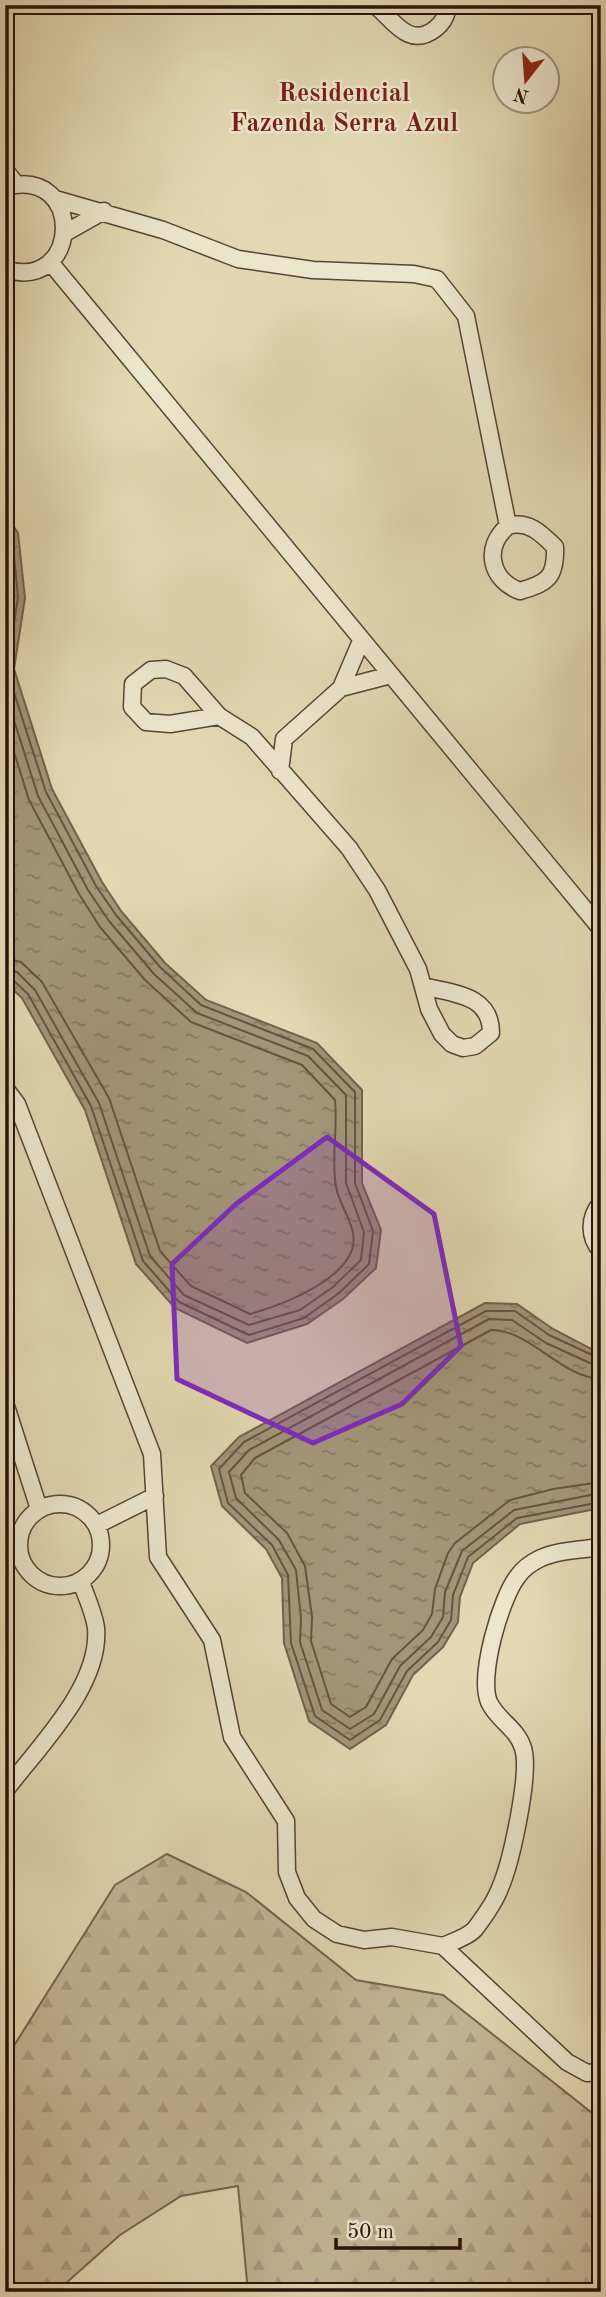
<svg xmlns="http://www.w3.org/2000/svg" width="606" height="2297" viewBox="0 0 606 2297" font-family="'Old Standard TT',serif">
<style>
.forest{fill:url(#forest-firs);stroke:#76644f;stroke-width:2}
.water{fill:url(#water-ripples);stroke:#72614c;stroke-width:2}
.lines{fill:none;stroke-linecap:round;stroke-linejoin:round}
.shore{stroke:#665441;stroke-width:2}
.minor-casing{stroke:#574433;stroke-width:19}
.minor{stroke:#ece6cd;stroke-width:16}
.marked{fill:#7b2cbf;fill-opacity:0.2;stroke:#7b2cbf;stroke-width:5;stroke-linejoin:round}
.labels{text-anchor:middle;stroke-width:5;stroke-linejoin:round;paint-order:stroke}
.district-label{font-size:26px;font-weight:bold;fill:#7a1f14;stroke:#ece6cd}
</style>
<defs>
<pattern id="forest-firs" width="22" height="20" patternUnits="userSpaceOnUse" patternTransform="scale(1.75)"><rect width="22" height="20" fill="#c3b695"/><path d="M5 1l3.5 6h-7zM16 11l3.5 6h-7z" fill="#a89b7f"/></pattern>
<pattern id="water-ripples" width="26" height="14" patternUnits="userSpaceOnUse" patternTransform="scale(1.75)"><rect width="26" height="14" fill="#a39579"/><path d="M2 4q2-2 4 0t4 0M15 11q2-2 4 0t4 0" fill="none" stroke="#857861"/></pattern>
</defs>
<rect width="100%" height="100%" fill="#e2d8b2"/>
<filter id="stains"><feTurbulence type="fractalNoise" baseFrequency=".00286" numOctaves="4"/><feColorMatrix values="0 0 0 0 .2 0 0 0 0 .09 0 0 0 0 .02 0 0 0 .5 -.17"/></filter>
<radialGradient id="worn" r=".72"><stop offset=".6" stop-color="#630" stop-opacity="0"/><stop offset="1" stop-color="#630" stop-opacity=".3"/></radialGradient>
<path class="forest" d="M167 1854 246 1892 356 1980 443 1995 601 2120V2292H248L238 2186 181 2196 120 2235 56 2292H5V2060L115 1885Z"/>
<path class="water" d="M5 513 18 533 25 598 14 669 52 789 102 882 121 911 165 963 206 1000 317 1043 362 1090V1183L381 1230 376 1268 343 1299 307 1324 247 1343 175 1308 136 1264 85 1110 22 998 5 982Z
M485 1303 517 1304 553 1329 601 1354V1508L520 1524 473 1563 460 1597 458 1622 443 1647 413 1675 386 1725 350 1749 309 1721 284 1643 282 1578 266 1549 222 1506 211 1466 239 1437Z"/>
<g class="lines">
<path class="shore" d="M5 526 12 536 18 597 7 671 46 792 96 886 116 915 160 967 201 1005 313 1049 355 1092V1183L373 1231 369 1264 339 1293 304 1318 249 1335 179 1302 143 1261 91 1106 28 994 12 979 5 978
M5 692 38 796 88 890 109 921 154 974 197 1013 308 1056 346 1095V1183L364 1232 361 1260 333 1287 300 1310 249 1325 184 1295 150 1256 99 1103 35 990 17 972 5 969
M5 723 29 800 79 894 100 927 145 980 191 1022 302 1065 335 1100C338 1128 331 1158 336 1187 339 1203 350 1217 353 1233 361 1276 282 1305 250 1314L191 1286 160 1251 109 1098 42 982 21 962 5 958
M601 1359 549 1335 515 1311H486L244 1442 219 1469 228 1503 272 1545 288 1575 291 1643 315 1716 350 1740 380 1720 407 1671 438 1642 451 1620 453 1595 468 1557 517 1518 601 1502
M601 1368 546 1343 512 1320 489 1319 249 1450 229 1472 236 1498 279 1540 296 1570 301 1618 300 1642 322 1710 350 1729 374 1714 400 1666 431 1637 443 1617 445 1592 462 1551 514 1510 601 1493
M601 1379C560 1377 531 1330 491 1330L255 1458 241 1475 245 1493 287 1533 305 1566 312 1617 311 1641 331 1704 350 1717 366 1707 392 1659 423 1630 432 1614 435 1589 448 1553 455 1543 510 1500 553 1489 601 1482"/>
<defs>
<path id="minor" d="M375 5C393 20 409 49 435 29 443 23 447 15 448 5
M5 170 16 184
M5 187C86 165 81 294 5 269
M55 199 163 230 238 259 313 270 414 274 437 279 466 316 508 526C483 547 490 580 520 591 548 583 556 577 555 547 541 533 528 520 508 526
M65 233 104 211
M50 262 601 929
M341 688 391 675
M219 716 170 724 146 722 132 707 133 684 151 670 166 669 184 676 219 716 252 737 349 848 377 890 418 969 429 1009 442 1034 452 1044 463 1048 475 1046 491 1033C491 994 453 994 423 986
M280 771 284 739 341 688 361 641
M5 1088 17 1104 152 1454 158 1557 212 1640 232 1737 286 1821 287 1872 297 1898 314 1919 337 1934 364 1940 392 1937 443 1946 567 2062 587 2073 601 2072
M601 1203C589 1217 588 1237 601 1251
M5 1403 39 1509
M19 1545a41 41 0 1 1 82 0a41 41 0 1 1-82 0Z
M97 1525 155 1496
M5 1791C38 1747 101 1686 96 1628 94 1613 86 1596 81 1582
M443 1946C452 1942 468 1937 475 1929 484 1917 495 1902 500 1888 511 1863 531 1773 523 1748 517 1728 497 1720 489 1702 478 1676 501 1597 518 1576 523 1569 531 1563 539 1559 557 1550 581 1550 601 1547"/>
</defs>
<use href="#minor" class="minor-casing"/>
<use href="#minor" class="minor"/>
</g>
<path class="marked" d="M327 1137 434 1214 461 1346 402 1404 313 1443 177 1379 172 1264 236 1204Z"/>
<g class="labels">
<g class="district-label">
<text x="344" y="101">Residencial<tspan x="344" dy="30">Fazenda Serra Azul</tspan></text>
</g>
</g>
<rect width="606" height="2297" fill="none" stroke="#e2d8b2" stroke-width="28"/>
<rect x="7" y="7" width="592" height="2283" fill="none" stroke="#291209" stroke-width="3.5"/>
<rect x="14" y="14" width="578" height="2269" fill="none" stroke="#291209" stroke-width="2"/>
<g transform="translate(526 80) rotate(197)"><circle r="33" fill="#ece6cd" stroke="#9e917f" stroke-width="2"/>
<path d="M0-5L12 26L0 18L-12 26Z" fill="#8f2418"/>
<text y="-10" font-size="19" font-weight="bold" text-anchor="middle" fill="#291209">N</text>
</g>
<path d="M336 2238v10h124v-10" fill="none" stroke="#291209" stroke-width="3.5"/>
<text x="347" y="2238" font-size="21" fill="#291209" stroke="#ece6cd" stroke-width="5" paint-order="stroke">50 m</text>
<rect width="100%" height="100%" filter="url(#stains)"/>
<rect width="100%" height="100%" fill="url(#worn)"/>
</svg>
